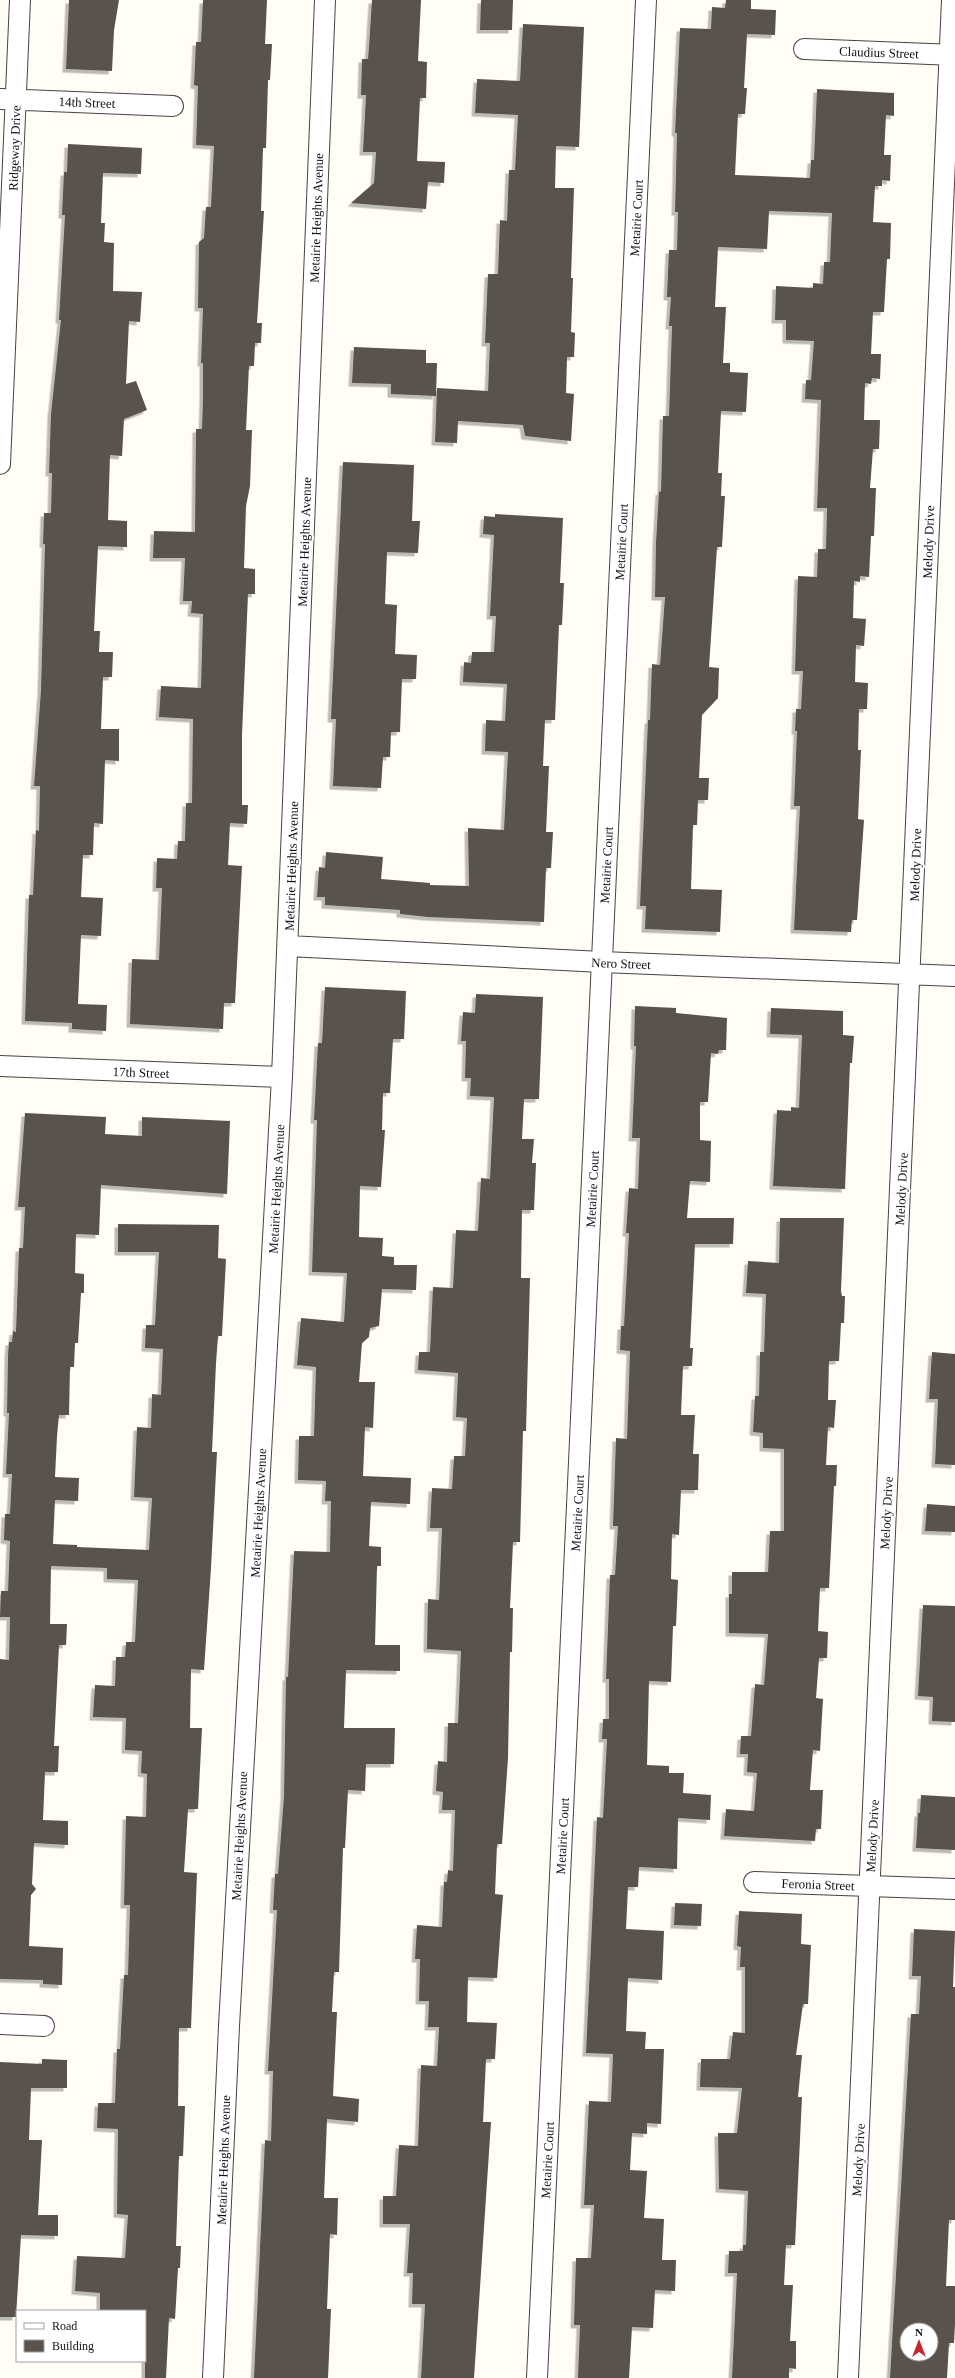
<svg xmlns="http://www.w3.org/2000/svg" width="955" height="2378" viewBox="0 0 955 2378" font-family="Georgia,serif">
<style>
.building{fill:#5a524d;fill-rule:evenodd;filter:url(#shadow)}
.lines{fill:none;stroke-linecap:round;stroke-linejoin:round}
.street-casing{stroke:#444;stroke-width:22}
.street{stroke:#fff;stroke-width:20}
.labels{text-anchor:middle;stroke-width:4;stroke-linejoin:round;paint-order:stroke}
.street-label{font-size:13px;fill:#111;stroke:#fff}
</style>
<defs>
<filter id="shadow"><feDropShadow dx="-3.5" dy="3.5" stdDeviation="0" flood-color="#0004"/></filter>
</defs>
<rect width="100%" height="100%" fill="#fffdf5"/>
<path class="building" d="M69 0H119L114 30 112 71 66 69Z
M203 0H267L265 44H272L270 80H268L266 148H263L261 211H264L257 323H262L261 343H255L254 366H249L246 430H252L250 486 246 506 244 568 255 569V594H248L242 735V805H248L247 824 230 823 228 865 242 866 235 1003H224L223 1029 130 1024 132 959 159 960 162 888H156L157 858 177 859 178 841H185L186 803H192L193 719 159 717 161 686 201 688 203 614 191 613 192 601H183L185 558H153L154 531 195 532 196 429H202L203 398V363H201L203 308H198L199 242 204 238 206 207H211L214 146 196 145 198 86 194 85 196 42H201Z
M372 0H421L418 61 427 62 426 98H420L417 161 445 162 444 183 428 182 426 209 351 203 374 183 376 152H363L366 95H361L362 59H368L369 47Z
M481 0H513L512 30H480Z
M726 0H751V9L776 10 775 35 747 34 744 88H747L745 114H738L735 175 810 178 811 160H814L817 89 894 93V116L886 115 884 155H891L890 181 882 180V186H875L873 222 891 223 890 259H887L884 312H873L871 354H881L880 379 872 378 871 384 865 383 864 420H880L879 449H873L870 488H876L874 536H871L869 577 860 576V582L854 581 853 618 866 619 864 646 856 645 855 682 868 683 867 709H859L858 750H861L858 819 864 820 857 920H852L851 932 794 930 800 806H794L797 731H795L796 709H801L803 671H795L798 576 817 577 818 549H826L827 508H817L821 400 805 399 806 380H811L814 341 786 340V320H775L776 286 813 288V283L823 284 824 262H830L832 213 769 211 767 249 718 247 715 307H726L723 363H730V372L748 373 746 412 721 411 718 473H722L721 496H725L722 547H717L709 667 719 668 718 698 702 715 699 778H709L708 800H698L697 825H693L691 889 722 890 720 932 645 929 646 906H640L648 720H650L652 664 660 665 665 597H655L656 543 659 491 661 492 663 416H669L672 326H669L671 297H667L669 250H677L678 212H675L677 133H675L680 28 711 29 712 7 725 8Z
M523 24 584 27 579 147 556 146 555 188H574L571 278H573L571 332 575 333 574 357H567L566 393 574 394 571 441 525 436 523 425 458 421 457 443 435 442 437 388 488 391 490 343H485L488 274H498L500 220 507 221 509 170H515L518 115 475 113 477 79 520 81Z
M68 144 142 148 141 174 103 173 101 223H105L104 242 114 243 113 291 142 292 140 322 129 321 126 384 136 381 147 410 124 419 122 456 110 455 108 520 127 521V547L98 546 94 631H100L99 652H113L112 677H103L101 729H119V761L105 760 103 824 94 823 93 855H83L81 897 103 898 101 936 81 935 78 1004 107 1005 106 1031 72 1029V1023L25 1021 29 895H33L36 830 39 831 40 786H34L41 690 45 544H43L44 513H51L52 473H49L51 414 61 320H59L65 215H62L64 172H67Z
M354 347 426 350V363H437L436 396 391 394V384L352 383Z
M343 462 414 465 412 521H420L418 553 387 552 385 604 397 605 395 654 417 655 416 679H402L400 732H391L390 757H383L381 788 333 786 336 719H331Z
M495 514 563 518 560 583H564L562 625H559L555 720H545L543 766H549L546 832H553L551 868H546L544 922 428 917 400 914V910L325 905V897H317L319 867 325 868 326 852 383 857 381 879 430 883V885L469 886 468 828 504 830 508 752 485 751 486 720 505 721 507 684 463 682 464 662 471 663 472 652H494L496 616H490L494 535 483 534 484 516 495 517Z
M325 987 406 991 404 1039H393L390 1093H383L382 1130H385L381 1187 360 1186 359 1237 383 1238 382 1256 394 1257V1265H417L416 1290 382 1289 379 1326 370 1328 369 1337 362 1343 359 1382H375L373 1428 365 1427 363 1476 411 1478 410 1504 371 1502 369 1546 381 1547V1566H377L375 1645H400V1671L346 1670 344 1728H395L394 1764H366L365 1791 348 1790 345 1848H343L339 1972H334L332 2012H337L333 2096 359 2099 358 2122 327 2119 324 2198H338L337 2235 330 2234 327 2309H331L328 2378H254L265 2140 271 2141 273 2071H268L277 1910H273L275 1874H278L284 1796 286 1677H288L294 1551 330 1552 331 1501H325L326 1481 298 1480 299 1436H314L316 1367 297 1365 301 1318 344 1322 347 1273 312 1272 317 1120H314L318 1043H322Z
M476 994 543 997 539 1099H524L522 1139H534L532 1163H536L534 1210H522L521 1278H530L526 1431H523L520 1542H513L510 1608H513L512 1652H510L508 1758 502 1844H497L495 1894 503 1895 497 1978 468 1977 467 2022 497 2023 495 2059H486L483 2122H491L474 2378H421L425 2304H412L413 2273H407L410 2224H383V2196H396L399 2145 418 2146 421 2065 437 2066 439 2027H428L429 2001H419L420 1959H415L417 1925 442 1927 444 1882H447L448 1870 453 1871 455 1810H442L443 1792 436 1791 438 1761 447 1762 448 1723H458L461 1651 427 1649 428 1599 439 1600 442 1528H430L432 1488 452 1489 454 1456H465L467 1418 456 1417 458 1373 418 1370 419 1352H430L433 1287 453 1288 456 1230 478 1231 481 1178 490 1179 494 1097 470 1096 471 1078H465L466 1041H461L463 1012 475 1013Z
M635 1006 676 1008V1013L727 1018 726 1050H719L718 1054 711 1053 708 1102H700V1140L711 1141 710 1182 690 1181 687 1218H734L733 1244H695L690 1348H693L692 1366H683L681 1415H695L693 1454H699L698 1490H681L679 1535 672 1534 671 1579 678 1580 676 1626H673L671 1682 649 1681 647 1765 669 1766V1773H684L683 1793 711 1795 710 1820 678 1818 677 1869 639 1867 638 1887H628L626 1929 664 1931 662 1980 628 1978 626 2031 646 2032 645 2049H664L661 2124 647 2123V2134L632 2133 630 2170 647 2171 644 2218 664 2219 662 2260H676L675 2291 655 2290 653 2328 632 2327 629 2378H578L580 2325H574L576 2258H591L594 2205H584L589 2101 611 2102 613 2054 586 2053 597 1817 603 1818 607 1739H602L603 1719H609V1679H606L610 1575H615L618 1526H613L616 1438 627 1439 630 1351 620 1350 621 1326H624L629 1233H626L629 1188 638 1189 640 1138H632L636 1046H634Z
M771 1008 843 1011V1035L854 1036 852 1063H850L845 1189 773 1186 777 1110 791 1111V1107L799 1108 802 1035 770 1034Z
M25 1113 106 1117 105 1134 142 1136V1117L230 1121 227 1194 101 1185 99 1235 76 1234 75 1273 84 1274V1293H81L78 1343H75L74 1367H70L69 1415H59L57 1436 55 1477 79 1478 78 1501 55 1500 53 1544 77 1545V1547L149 1550 152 1498 134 1497 137 1427 151 1428 152 1394 161 1395 163 1349 145 1348 146 1325H155L159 1252H118V1224L219 1225 218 1258 226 1259 222 1336H218L216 1363 212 1452H217L211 1568 204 1670 191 1669 190 1728H202L198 1809H188L184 1872 197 1873 191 2028H179L178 2106H185L183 2156H179L176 2246H181L180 2268H178L175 2319 169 2318 166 2378H145V2311H100V2293L75 2291 77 2256 125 2258 128 2215 117 2214 118 2129 97 2128 98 2103H115L117 2049H120L124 1975H128L130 1905H124L126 1816 146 1817 147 1774 141 1773 142 1751 125 1750 126 1718 93 1717 95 1685 115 1686 116 1657H125L126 1642H135L138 1580 107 1579V1568L51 1566 50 1624H67L66 1645H59L54 1746H59L58 1772H45L43 1820 68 1821V1845L34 1843 32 1884 36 1889 31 1895 29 1946 63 1948 62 1985 43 1984V1980L0 1979V1659L9 1660 10 1617H0L1 1591H8L10 1541 4 1540 5 1514H10L12 1474H6L9 1413H7L8 1355 9 1342H12L13 1331 16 1332 19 1248H23L25 1207H18Z
M780 1218H844L841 1291 842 1296H845L844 1323H841L839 1361H829L828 1400H836L834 1428 828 1427 826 1465H837L836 1486H834L829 1588H820L818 1631 828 1632 827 1658H819L816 1698 823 1699 820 1751 813 1750 810 1790H823L821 1829H816L815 1841 724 1836 726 1809 754 1811 757 1773 747 1772 748 1754H740L741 1736H751L755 1684 764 1685 768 1634 729 1633V1594H732V1572H768L770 1531H784V1449L763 1448V1433L753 1432 755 1396H759L760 1352H764L766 1294 746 1293 748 1261 779 1263Z
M932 1352 955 1354V1465L935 1464 938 1399H929Z
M927 1504 955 1506V1532L925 1531Z
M923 1605 955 1606V1722L932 1721 933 1697 918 1696Z
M921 1795 955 1797V1850L916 1848 918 1813H920Z
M675 1903 702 1904 701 1926 674 1925Z
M739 1911 802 1914 801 1944 811 1945 808 2004H803L796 2055H802L798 2097H802L795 2245H786L784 2285H793L790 2341H796V2369L789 2368V2378H732L737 2273H728L729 2251H743V2245H746L748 2191 719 2189 718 2133H737L742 2088 700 2087 701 2059H730L733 2032 745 2033V1967H740L741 1947 737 1946Z
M914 1929 955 1931 953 1987H955V2220H949L946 2286H955V2324L954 2343H949L947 2378H890L911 2014H919L921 1976H912ZM907 2330H931V2354H907Z
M42 2059 67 2060V2088H31L29 2140H42L38 2215H58V2236L21 2235 16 2317H0V2062L42 2064Z"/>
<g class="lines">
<defs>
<path id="street" d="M804 49 955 55
M0 99 173 106
M0 464 20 0
M288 946 602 962 955 976
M0 1066 282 1077
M754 1882 955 1889
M0 2024 44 2026
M213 2378 229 2026 282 1077 325 0
M537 2378 646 0
M848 2378 952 0"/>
</defs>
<use href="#street" class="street-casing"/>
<use href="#street" class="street"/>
</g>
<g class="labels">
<g class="street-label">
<text transform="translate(879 52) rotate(2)" y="5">Claudius Street</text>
<text transform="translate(87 102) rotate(2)" y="5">14th Street</text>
<text transform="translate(14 148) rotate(-88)" y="5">Ridgeway Drive</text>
<text transform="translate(316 218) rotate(-88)" y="5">Metairie Heights Avenue</text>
<text transform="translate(636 218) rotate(-87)" y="5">Metairie Court</text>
<text transform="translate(304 542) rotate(-88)" y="5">Metairie Heights Avenue</text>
<text transform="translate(621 542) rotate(-87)" y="5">Metairie Court</text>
<text transform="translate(928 542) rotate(-88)" y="5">Melody Drive</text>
<text transform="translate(606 865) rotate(-87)" y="5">Metairie Court</text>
<text transform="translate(915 865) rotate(-88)" y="5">Melody Drive</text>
<text transform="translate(291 866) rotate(-88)" y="5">Metairie Heights Avenue</text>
<text transform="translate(621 963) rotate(2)" y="5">Nero Street</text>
<text transform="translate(141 1072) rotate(2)" y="5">17th Street</text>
<text transform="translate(276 1189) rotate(-87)" y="5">Metairie Heights Avenue</text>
<text transform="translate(592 1189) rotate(-87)" y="5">Metairie Court</text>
<text transform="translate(901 1189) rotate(-87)" y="5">Melody Drive</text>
<text transform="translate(258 1513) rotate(-87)" y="5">Metairie Heights Avenue</text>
<text transform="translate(577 1513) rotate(-87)" y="5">Metairie Court</text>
<text transform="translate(886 1513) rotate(-87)" y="5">Melody Drive</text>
<text transform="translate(239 1836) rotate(-87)" y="5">Metairie Heights Avenue</text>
<text transform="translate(562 1836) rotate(-87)" y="5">Metairie Court</text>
<text transform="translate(872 1836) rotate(-87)" y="5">Melody Drive</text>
<text transform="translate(818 1884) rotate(2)" y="5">Feronia Street</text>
<text transform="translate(223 2160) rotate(-88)" y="5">Metairie Heights Avenue</text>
<text transform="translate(547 2160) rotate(-87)" y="5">Metairie Court</text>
<text transform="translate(858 2160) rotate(-87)" y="5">Melody Drive</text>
</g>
</g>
<rect x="16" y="2310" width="130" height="52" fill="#ffffff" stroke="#a0a0a0"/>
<rect x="24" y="2323" width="20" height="6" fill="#ffffff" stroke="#a0a0a0"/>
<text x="52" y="2330" font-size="12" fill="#111111">Road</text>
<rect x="24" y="2340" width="20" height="12" fill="#5a524d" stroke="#a0a0a0"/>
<text x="52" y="2350" font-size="12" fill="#111111">Building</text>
<g transform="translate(919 2342)"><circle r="19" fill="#ffffff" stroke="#a0a0a0"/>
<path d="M0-3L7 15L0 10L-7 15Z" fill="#c4262e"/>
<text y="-6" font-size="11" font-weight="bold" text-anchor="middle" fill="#111111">N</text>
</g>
</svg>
